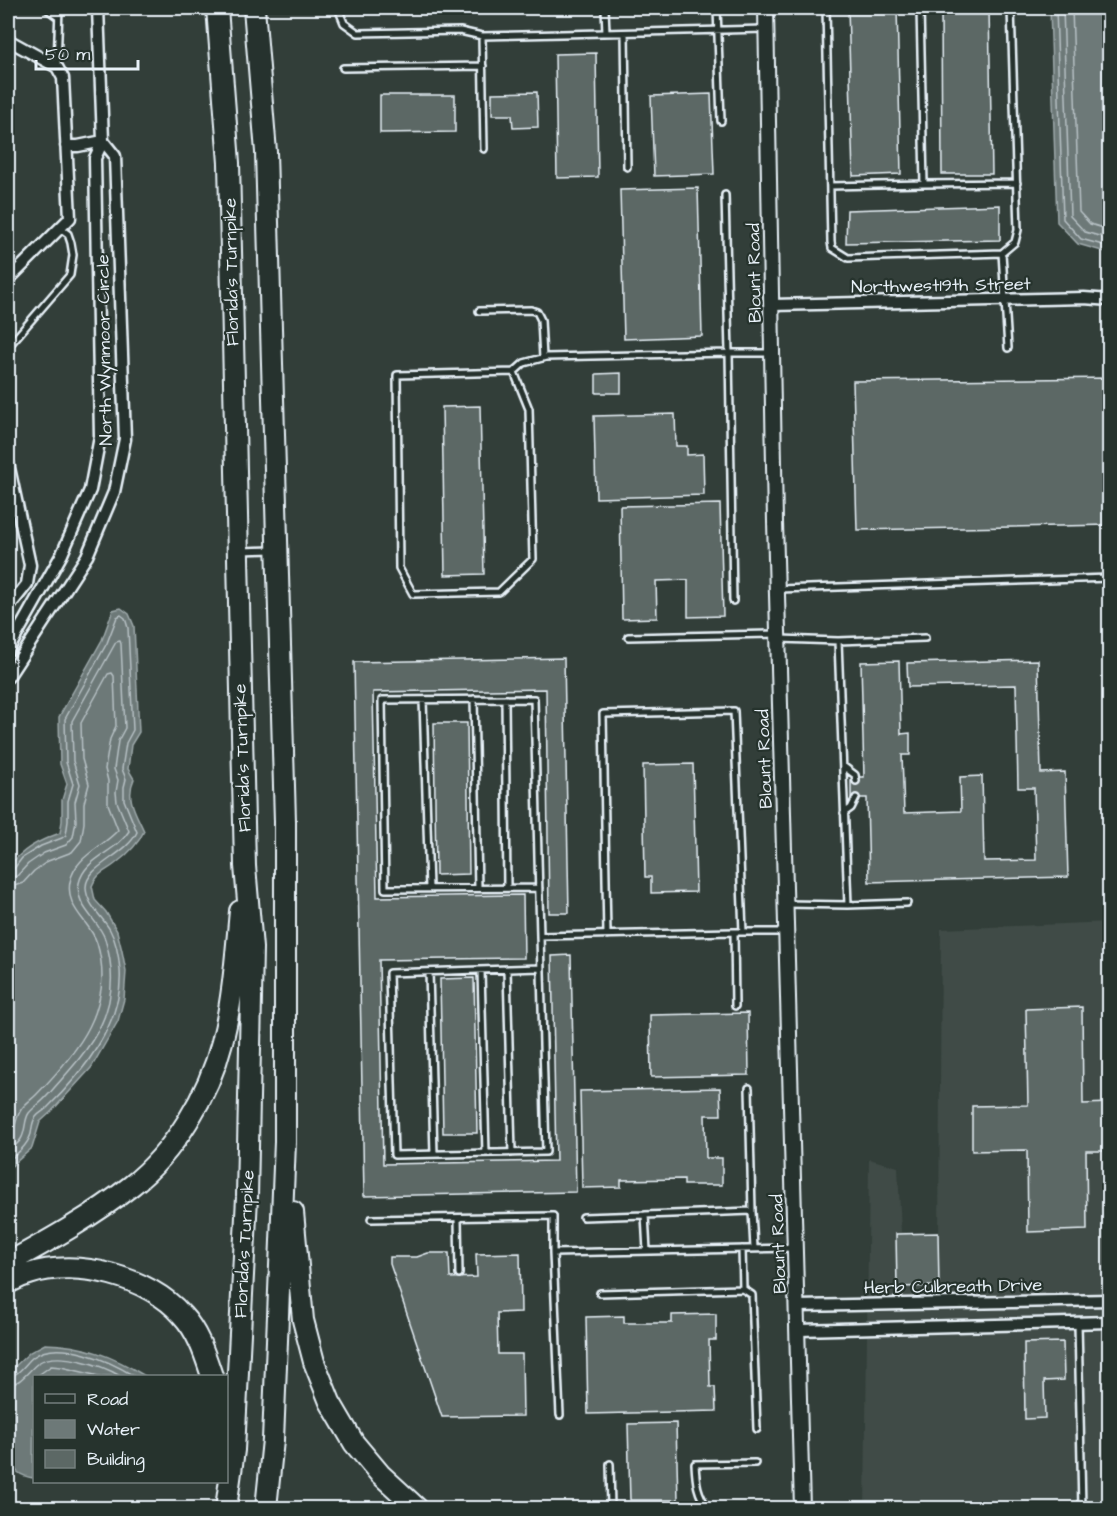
<svg xmlns="http://www.w3.org/2000/svg" width="1117" height="1516" viewBox="0 0 1117 1516" font-family="'Architects Daughter',sans-serif">
<style>
.built{fill:#3f4b46}
.water{fill:#6d7978;stroke:#9ea9ab;stroke-width:1.5}
.lines{fill:none;stroke-linecap:round;stroke-linejoin:round}
.shore{stroke:#b7c1c5;stroke-width:1.5}
.building{fill:#5c6865;stroke:#e8f1f8;stroke-width:1.5}
.service-casing{stroke:#e8f1f8;stroke-width:10}
.minor-casing{stroke:#e8f1f8;stroke-width:15}
.tertiary-casing{stroke:#e8f1f8;stroke-width:18}
.motorway-casing{stroke:#e8f1f8;stroke-width:24}
.service{stroke:#26332d;stroke-width:5}
.minor{stroke:#26332d;stroke-width:10}
.tertiary{stroke:#26332d;stroke-width:14}
.motorway{stroke:#26332d;stroke-width:20}
.labels{text-anchor:middle;stroke-width:4.5;stroke-linejoin:round;paint-order:stroke}
.street-label{font-size:18px;fill:#e8f1f8;stroke:#26332d}
</style>
<rect width="100%" height="100%" fill="#323e39"/>
<filter id="ink" filterUnits="userSpaceOnUse"><feTurbulence type="fractalNoise" baseFrequency=".0167" numOctaves="2"/><feDisplacementMap in="SourceGraphic" scale="12" xChannelSelector="R" yChannelSelector="G"/><feConvolveMatrix kernelMatrix="1 2 1 2 8 2 1 2 1" color-interpolation-filters="sRGB"/></filter>
<g filter="url(#ink)">
<path class="built" d="M1109 922V1508H865L869 1159 898 1167 901 1232 939 1234 941 929Z"/>
<path class="water" d="M1050 8H1109V253L1078 244 1057 222Z
M121 608 129 614 134 626 139 732 131 745 128 769 134 779C125 798 136 813 144 831 138 845 127 855 115 864 105 872 97 873 92 886L95 900 106 912 117 931 122 951 126 971 124 999 118 1021 91 1068 51 1112 40 1122 32 1148 8 1169V868C22 849 38 841 60 833L62 821V800L67 784 60 764 59 717 102 640 113 610Z
M45 1344C84 1345 113 1356 145 1376H34L33 1478C20 1476 15 1471 8 1461V1373L30 1352Z"/>
<g class="lines">
<path class="shore" d="M1056 8 1063 219 1081 239 1110 247
M1063 8 1070 216 1085 232 1110 239
M1072 8 1079 212 1090 224 1110 230
M8 871 13 870 22 858 41 846 62 838 66 835 68 821V801L73 784 66 762 65 719 107 643 117 617 121 615 125 618 128 628 133 730 126 743 122 769 126 779 124 787V800L137 832C127 855 86 866 86 887 86 904 102 916 110 930 116 941 119 958 120 970 124 1022 82 1074 47 1108 44 1111 39 1113 36 1117 32 1121 32 1128 31 1134 27 1146 17 1154 8 1161
M8 878 17 876 28 864 44 853 66 845 73 837 76 821 75 802 80 784 73 761 72 721 116 642 120 641 121 644 125 728 118 741 114 769 118 780 116 792 117 802 129 831C116 853 85 857 79 883 74 906 99 920 105 939 127 1010 90 1048 46 1097 41 1103 34 1107 29 1113 24 1120 26 1131 21 1139 18 1144 12 1148 8 1152
M8 888 23 883 34 871 48 861 72 852 81 841 84 823V803L89 784 82 759 81 723 108 674 112 673 114 676 116 726 110 739 105 769 108 781V804L118 830C102 848 75 856 70 882 65 909 90 921 97 943 116 1006 78 1052 36 1095 32 1099 26 1103 23 1107 14 1117 17 1130 8 1140
M37 1376 51 1366 61 1367 99 1376
M8 1377C18 1376 25 1364 33 1357 59 1338 110 1361 134 1376
M8 1385C21 1384 28 1371 38 1363 57 1350 102 1365 120 1376"/>
</g>
<path class="building" d="M848 8H897L901 174 853 176Z
M941 8H989L992 174H942Z
M596 53 598 177 557 178 555 54Z
M537 92 538 127 513 128 512 115H492V93Z
M711 94 714 174 654 176 651 96Z
M380 95H455V132L380 133Z
M698 188 702 336 624 339 620 190Z
M1000 205V240L846 243 847 210Z
M621 373V393H596V374Z
M1110 378V525L857 530 853 381Z
M480 406 484 574 445 575 442 407Z
M675 414 676 446H687V455L703 454 704 495 596 498 594 416Z
M720 504 723 616 688 617V580L656 581 657 618 622 619 620 506Z
M564 658 569 913H549L546 689 373 692 377 897 523 895 524 958 379 960 383 1164 556 1161 552 956 571 955 576 1192 364 1196 354 662Z
M1038 660 1041 773 1065 772 1068 877 869 882 867 798H851V781H860V777H864L861 662 899 661 901 734 910 733V755H902L904 813 961 811 960 777 982 776 984 861 1036 860 1034 788H1018L1016 685 908 687 907 663Z
M434 723H467L469 874 436 875Z
M693 764 696 892 651 893V877H645L643 765Z
M474 978 477 1133H443L440 979Z
M1082 1007 1083 1104 1110 1103V1151H1086L1087 1230 1028 1232 1027 1150 972 1151V1106L1028 1105 1026 1009Z
M748 1013 749 1075 651 1077 650 1015Z
M720 1088 721 1115H705L706 1158H722V1185H684V1179L621 1180V1187L582 1188 580 1091Z
M938 1233 939 1286 897 1287 896 1234Z
M428 1253H449L450 1278 477 1277 476 1254 520 1253 521 1312 497 1313 498 1354H522L523 1416 442 1417 390 1264V1257H417Z
M716 1314V1340H709L710 1387H715L716 1411 588 1414 586 1317 624 1316V1323H672V1315Z
M1063 1342 1064 1380 1044 1381 1045 1418 1025 1419 1024 1343Z
M676 1423 678 1500H630L628 1424Z"/>
<g class="lines">
<defs>
<path id="service" d="M46 8 58 17
M338 8 344 23 358 33 460 31 482 36
M605 8 606 33
M717 8 721 121
M826 8 831 242 832 248 848 258 1002 253 1015 242 1018 230 1011 8
M625 33 627 167
M57 66 59 8
M343 68 483 66
M484 149 482 36 765 29
M924 184 1017 183
M830 186 924 184 920 8
M725 195 729 353H771
M1002 253 1008 348
M479 311 531 310 537 312 541 320 543 358
M8 347 70 275 73 255 71 243 68 234 60 228
M514 372 529 409 533 559 499 592 413 594 399 568 397 375 514 372 524 363 546 357 729 353 733 601
M241 551 274 550
M779 589 1110 578
M628 637 777 634
M780 639 838 641
M474 699 478 888
M505 699 507 888
M423 700 429 888
M843 766 855 775 856 781
M844 813 851 808 856 798
M539 888 385 889 382 700 534 699 540 936
M907 903 848 905 838 641 925 638
M787 904 848 905
M607 935 603 714 734 711 743 932
M540 968 389 973 394 1155 546 1152 540 936 734 932
M507 970 512 1153
M481 971 486 1153
M429 972 434 1154
M735 1006 734 932H786
M749 1088 752 1211
M645 1215 752 1211 754 1248
M583 1217 645 1215 647 1251
M371 1219 553 1216V1253L794 1248
M458 1219 459 1274
M553 1253 560 1415
M743 1289 752 1295 757 1429
M600 1293 743 1289 742 1249
M1078 1323 1082 1508
M610 1464 611 1508
M708 1508C697 1494 696 1482 695 1464L755 1463"/>
<path id="minor" d="M8 40 57 67 63 78 70 218 8 280
M66 146H78L103 141
M772 305 1084 298 1110 300
M8 463 30 565 27 584 8 608
M8 650 62 554 90 490 100 437 95 158 103 141 98 8
M8 677 87 556 114 492 125 439 115 156 103 141
M798 1306 1110 1300
M799 1330 1110 1322"/>
<path id="tertiary" d="M766 8 775 522 802 1508"/>
<path id="motorway" d="M217 8 229 163 245 866 252 948 247 1197 234 1450 226 1508
M254 8 266 152 285 821V1142L273 1440 266 1508
M293 1212 303 1320 314 1362 330 1402 354 1443 380 1474 417 1508
M8 1263C50 1240 93 1216 131 1186 174 1153 209 1094 222 1042 233 1000 236 954 240 911
M8 1283C14 1280 21 1276 29 1274 77 1258 149 1277 182 1315 198 1332 205 1355 212 1376"/>
</defs>
<use href="#service" class="service-casing"/>
<use href="#minor" class="minor-casing"/>
<use href="#tertiary" class="tertiary-casing"/>
<use href="#motorway" class="motorway-casing"/>
<use href="#service" class="service"/>
<use href="#minor" class="minor"/>
<use href="#tertiary" class="tertiary"/>
<use href="#motorway" class="motorway"/>
</g>
</g>
<g class="labels">
<g class="street-label">
<text transform="translate(231 272) rotate(-91)" y="6">Florida's Turnpike</text>
<text transform="translate(754 273) rotate(-91)" y="6">Blount Road</text>
<text transform="translate(941 285) rotate(-1)" y="6">Northwest19th Street</text>
<text transform="translate(104 350) rotate(-91)" y="6">North Wynmoor Circle</text>
<text transform="translate(242 758) rotate(-92)" y="6">Florida's Turnpike</text>
<text transform="translate(764 759) rotate(-92)" y="6">Blount Road</text>
<text transform="translate(244 1244) rotate(-87)" y="6">Florida's Turnpike</text>
<text transform="translate(778 1244) rotate(-92)" y="6">Blount Road</text>
<text transform="translate(953 1286) rotate(-1)" y="6">Herb Culbreath Drive</text>
</g>
</g>
<rect width="1117" height="1516" fill="none" stroke="#26332d" stroke-width="30"/>
<rect x="15" y="15" width="1087" height="1486" fill="none" stroke="#e8f1f8" stroke-width="2" filter="url(#ink)"/>
<rect x="33" y="1375" width="195" height="108" fill="#26332d" stroke="#747f7e" stroke-width="1.5"/>
<rect x="45" y="1394" width="30" height="9" fill="#26332d" stroke="#747f7e" stroke-width="1.5"/>
<text x="87" y="1405" font-size="18" fill="#e8f1f8">Road</text>
<rect x="45" y="1420" width="30" height="18" fill="#6d7978" stroke="#747f7e" stroke-width="1.5"/>
<text x="87" y="1435" font-size="18" fill="#e8f1f8">Water</text>
<rect x="45" y="1450" width="30" height="18" fill="#5c6865" stroke="#747f7e" stroke-width="1.5"/>
<text x="87" y="1465" font-size="18" fill="#e8f1f8">Building</text>
<path d="M36 60v9h102v-9" fill="none" stroke="#e8f1f8" stroke-width="3"/>
<text x="45" y="60" font-size="18" fill="#e8f1f8" stroke="#26332d" stroke-width="4.5" paint-order="stroke">50 m</text>
</svg>
